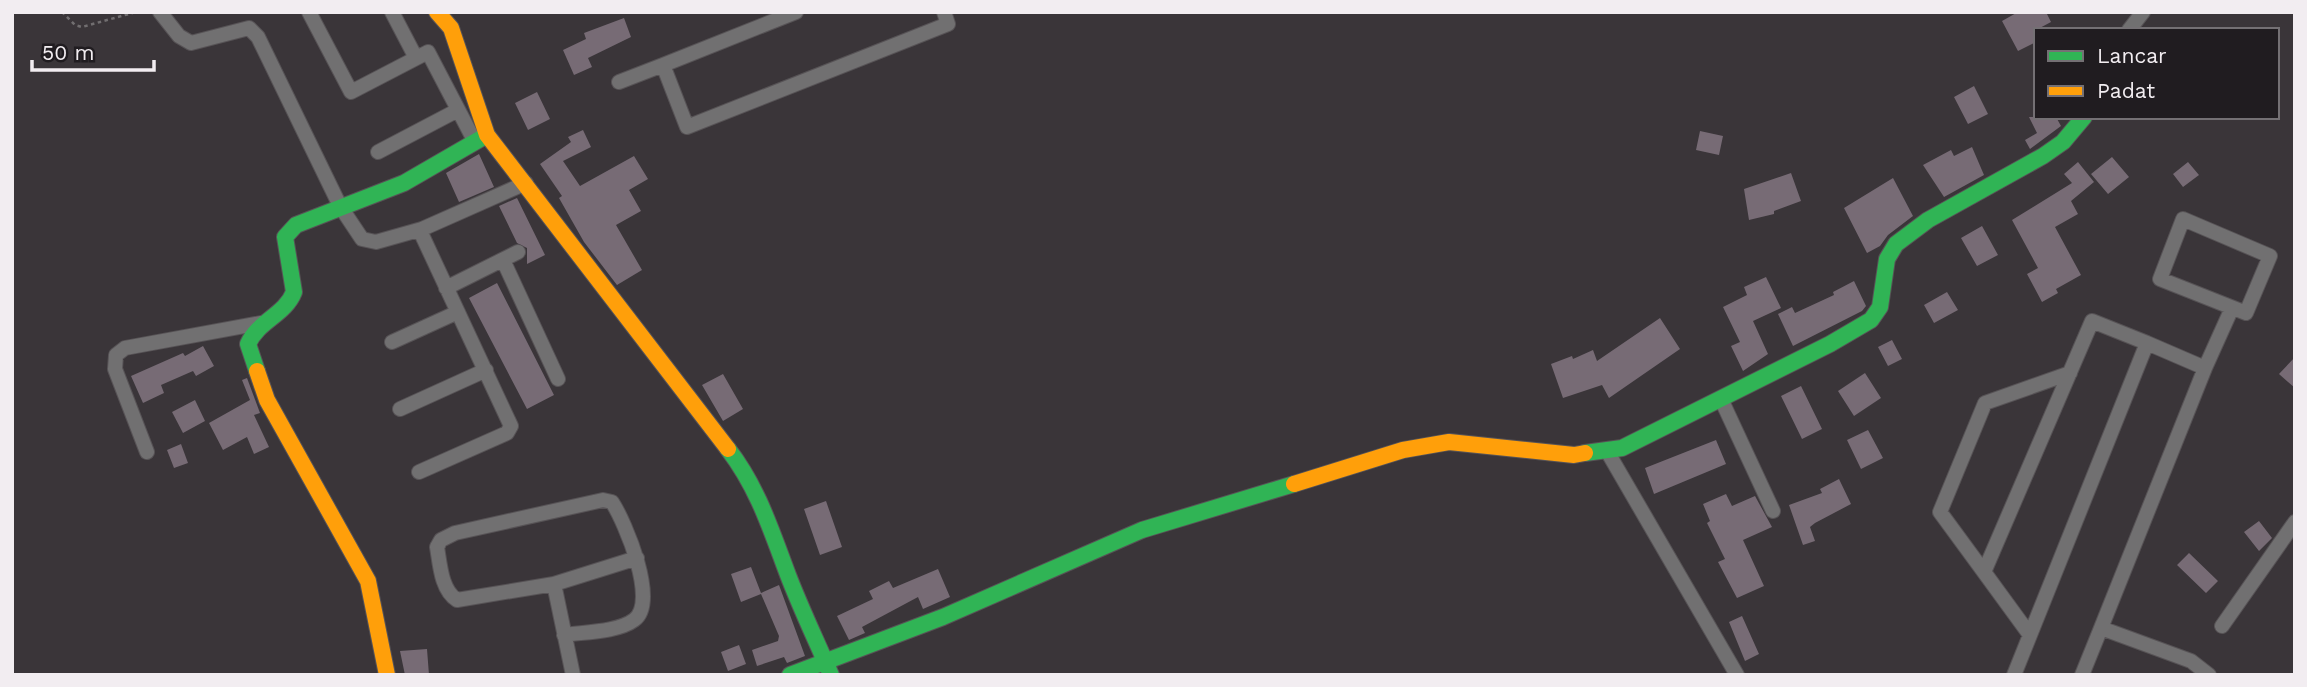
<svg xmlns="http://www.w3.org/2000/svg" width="2307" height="687" viewBox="0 0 2307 687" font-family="'Work Sans',sans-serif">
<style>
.building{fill:#776b75}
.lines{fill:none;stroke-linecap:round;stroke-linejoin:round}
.street-casing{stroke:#575356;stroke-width:16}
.fast-casing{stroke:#575356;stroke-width:18}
.slow-casing{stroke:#575356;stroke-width:18}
.path{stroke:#716e70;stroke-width:2.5;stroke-dasharray:3.5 3.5;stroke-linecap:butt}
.street{stroke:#717071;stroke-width:14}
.fast{stroke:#30b455;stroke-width:16}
.slow{stroke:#ff9f0a;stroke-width:16}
</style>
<rect width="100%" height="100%" fill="#3a3539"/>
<path class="building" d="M2018 12H2046L2051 22 2036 30V42L2018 51 2002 21Z
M624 18 631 37 588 58 592 67 574 75 563 50 586 39 584 33Z
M1974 86 1988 114 1968 124 1954 97Z
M537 92 550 119 528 130 515 103Z
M2029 117H2056L2061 126 2030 149 2025 140 2037 133Z
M583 130 591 147 563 161 580 186 634 156 648 179 629 190 641 211 616 225 642 270 617 285 584 242 559 198 562 196 540 164 571 142 568 137Z
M1700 131 1723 136 1719 155 1696 150Z
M1972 147 1984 175 1944 197 1923 165 1951 150 1954 156Z
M479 154 494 187 459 202 446 173Z
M2112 157 2129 177 2108 194 2091 174Z
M2078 162 2094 182 2071 201 2078 214 2055 227 2081 275 2056 289 2058 293 2042 302 2027 274 2038 268 2012 220 2072 183 2064 174Z
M2188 162 2199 175 2183 187 2173 174Z
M1791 173 1801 201 1774 211V214L1749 220 1744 189Z
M1893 178 1913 216 1888 235 1880 246 1867 253 1844 208Z
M517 198 545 255 527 264V248L517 243 499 206Z
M1982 226 1998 255 1977 266 1961 238Z
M1766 277 1781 308 1753 321 1768 354 1743 371 1731 346 1740 342 1723 307 1747 295 1744 287Z
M1854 281 1866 306 1862 311 1793 346 1778 314 1792 307 1795 313 1834 295 1833 292Z
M497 283 554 395 527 409 469 298Z
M1947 292 1958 310 1934 323 1924 305Z
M1660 318 1680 349 1609 398 1602 385 1563 398 1551 364 1572 356 1573 359 1593 350 1597 361Z
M1892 340 1902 359 1888 366 1878 347Z
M203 346 214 366 196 376 193 371 161 385 164 393 143 403 131 376 183 353 185 356Z
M2295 357V388L2279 374Z
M1865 373 1881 398 1854 416 1838 391Z
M723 374 743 409 723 421 702 385Z
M247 378 260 413 254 415 269 447 254 454 247 437 223 450 209 423 250 400 242 380Z
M1801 386 1822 429 1802 439 1781 396Z
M195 400 205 421 183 433 172 412Z
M1868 430 1883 458 1861 469 1847 440Z
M1716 440 1726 464 1654 494 1645 468Z
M181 444 188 463 174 468 167 450Z
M1839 479 1851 504 1815 523 1810 527 1815 541 1803 545 1789 505 1822 493 1820 489Z
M1726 494 1732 506 1755 496 1772 527 1743 540 1764 586 1737 598 1718 562 1725 559 1707 523 1710 521 1703 504Z
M826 501 842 547 820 555 804 509Z
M2259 521 2272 538 2259 551 2244 532Z
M2189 553 2218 581 2206 593 2177 565Z
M751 567 761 593 779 585 805 656 787 663 784 657 757 666 752 650 778 641 779 636 761 594 741 602 731 574Z
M938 569 950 597 923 609 918 597 862 627 865 633 849 640 837 616 873 599 869 591 889 581 893 588Z
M1742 616 1759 654 1745 661 1729 622Z
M739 645 746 664 728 671 721 652Z
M427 649 429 675H405L400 651Z"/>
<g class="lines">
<defs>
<path id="street" d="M160 12 179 36 191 43 249 28 258 37 340 206 362 239 376 242 422 229
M309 12 351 92 428 52 475 142
M392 12 416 58
M796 12 663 65 687 127 948 24 944 12
M2129 30 2143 12
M619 82 663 65
M378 152 458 110
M2183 219 2270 256 2246 313 2160 279Z
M503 260 558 379
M446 288 518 252
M392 342 458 312
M2070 373 1985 403 1940 512 1984 572 2092 321 2147 343
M1721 399 1773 511
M400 409 486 370
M1607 451 1737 675
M147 452 115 369 116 355 125 348 261 323
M419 472 507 433 511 426 421 233 422 229 526 183
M1984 572 2030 635
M554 584 573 675
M2222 626 2295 522
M2101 628 2205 368
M564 635C584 632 618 632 634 620 659 602 625 522 612 502L603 500 455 533 441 540 437 547C440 564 441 590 457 600L554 584 637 558
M2014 675 2147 343 2205 368 2232 308
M2082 675 2101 628 2191 661 2209 675"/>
<path id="fast" d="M257 371 248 344C258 321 285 315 294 292L285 237 296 225 404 183 487 135
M728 449C758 488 771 530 788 575 801 609 817 642 831 675
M1585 453 1622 448 1830 344 1871 320 1880 307 1887 259 1896 244 1928 220 2043 156 2063 142 2084 117
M790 675 943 617 1142 530 1294 484"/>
<path id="slow" d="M437 12 451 28 487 135 728 449
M257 371 267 400 368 581 387 675
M1294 484 1403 450 1449 442 1574 455 1585 453"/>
</defs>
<use href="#street" class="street-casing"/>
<use href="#fast" class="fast-casing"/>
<use href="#slow" class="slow-casing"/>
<path class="path" d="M62 12 75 25 82 27 136 12"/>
<use href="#street" class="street"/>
<use href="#fast" class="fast"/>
<use href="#slow" class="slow"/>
</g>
<rect width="2307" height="687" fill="none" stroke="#f2edf1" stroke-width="28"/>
<rect x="2034" y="28" width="245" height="91" fill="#201c20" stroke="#747074" stroke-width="2"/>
<rect x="2048" y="51" width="35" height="10" fill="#30b455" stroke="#747074" stroke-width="2"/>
<text x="2097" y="63" font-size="21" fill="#f2edf1">Lancar</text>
<rect x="2048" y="86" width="35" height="10" fill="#ff9f0a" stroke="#747074" stroke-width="2"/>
<text x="2097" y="98" font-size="21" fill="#f2edf1">Padat</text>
<path d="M32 60v10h122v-10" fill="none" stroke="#f2edf1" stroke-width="3.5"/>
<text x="42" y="60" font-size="21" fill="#f2edf1" stroke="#201c20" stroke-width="5" paint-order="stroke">50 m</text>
</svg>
